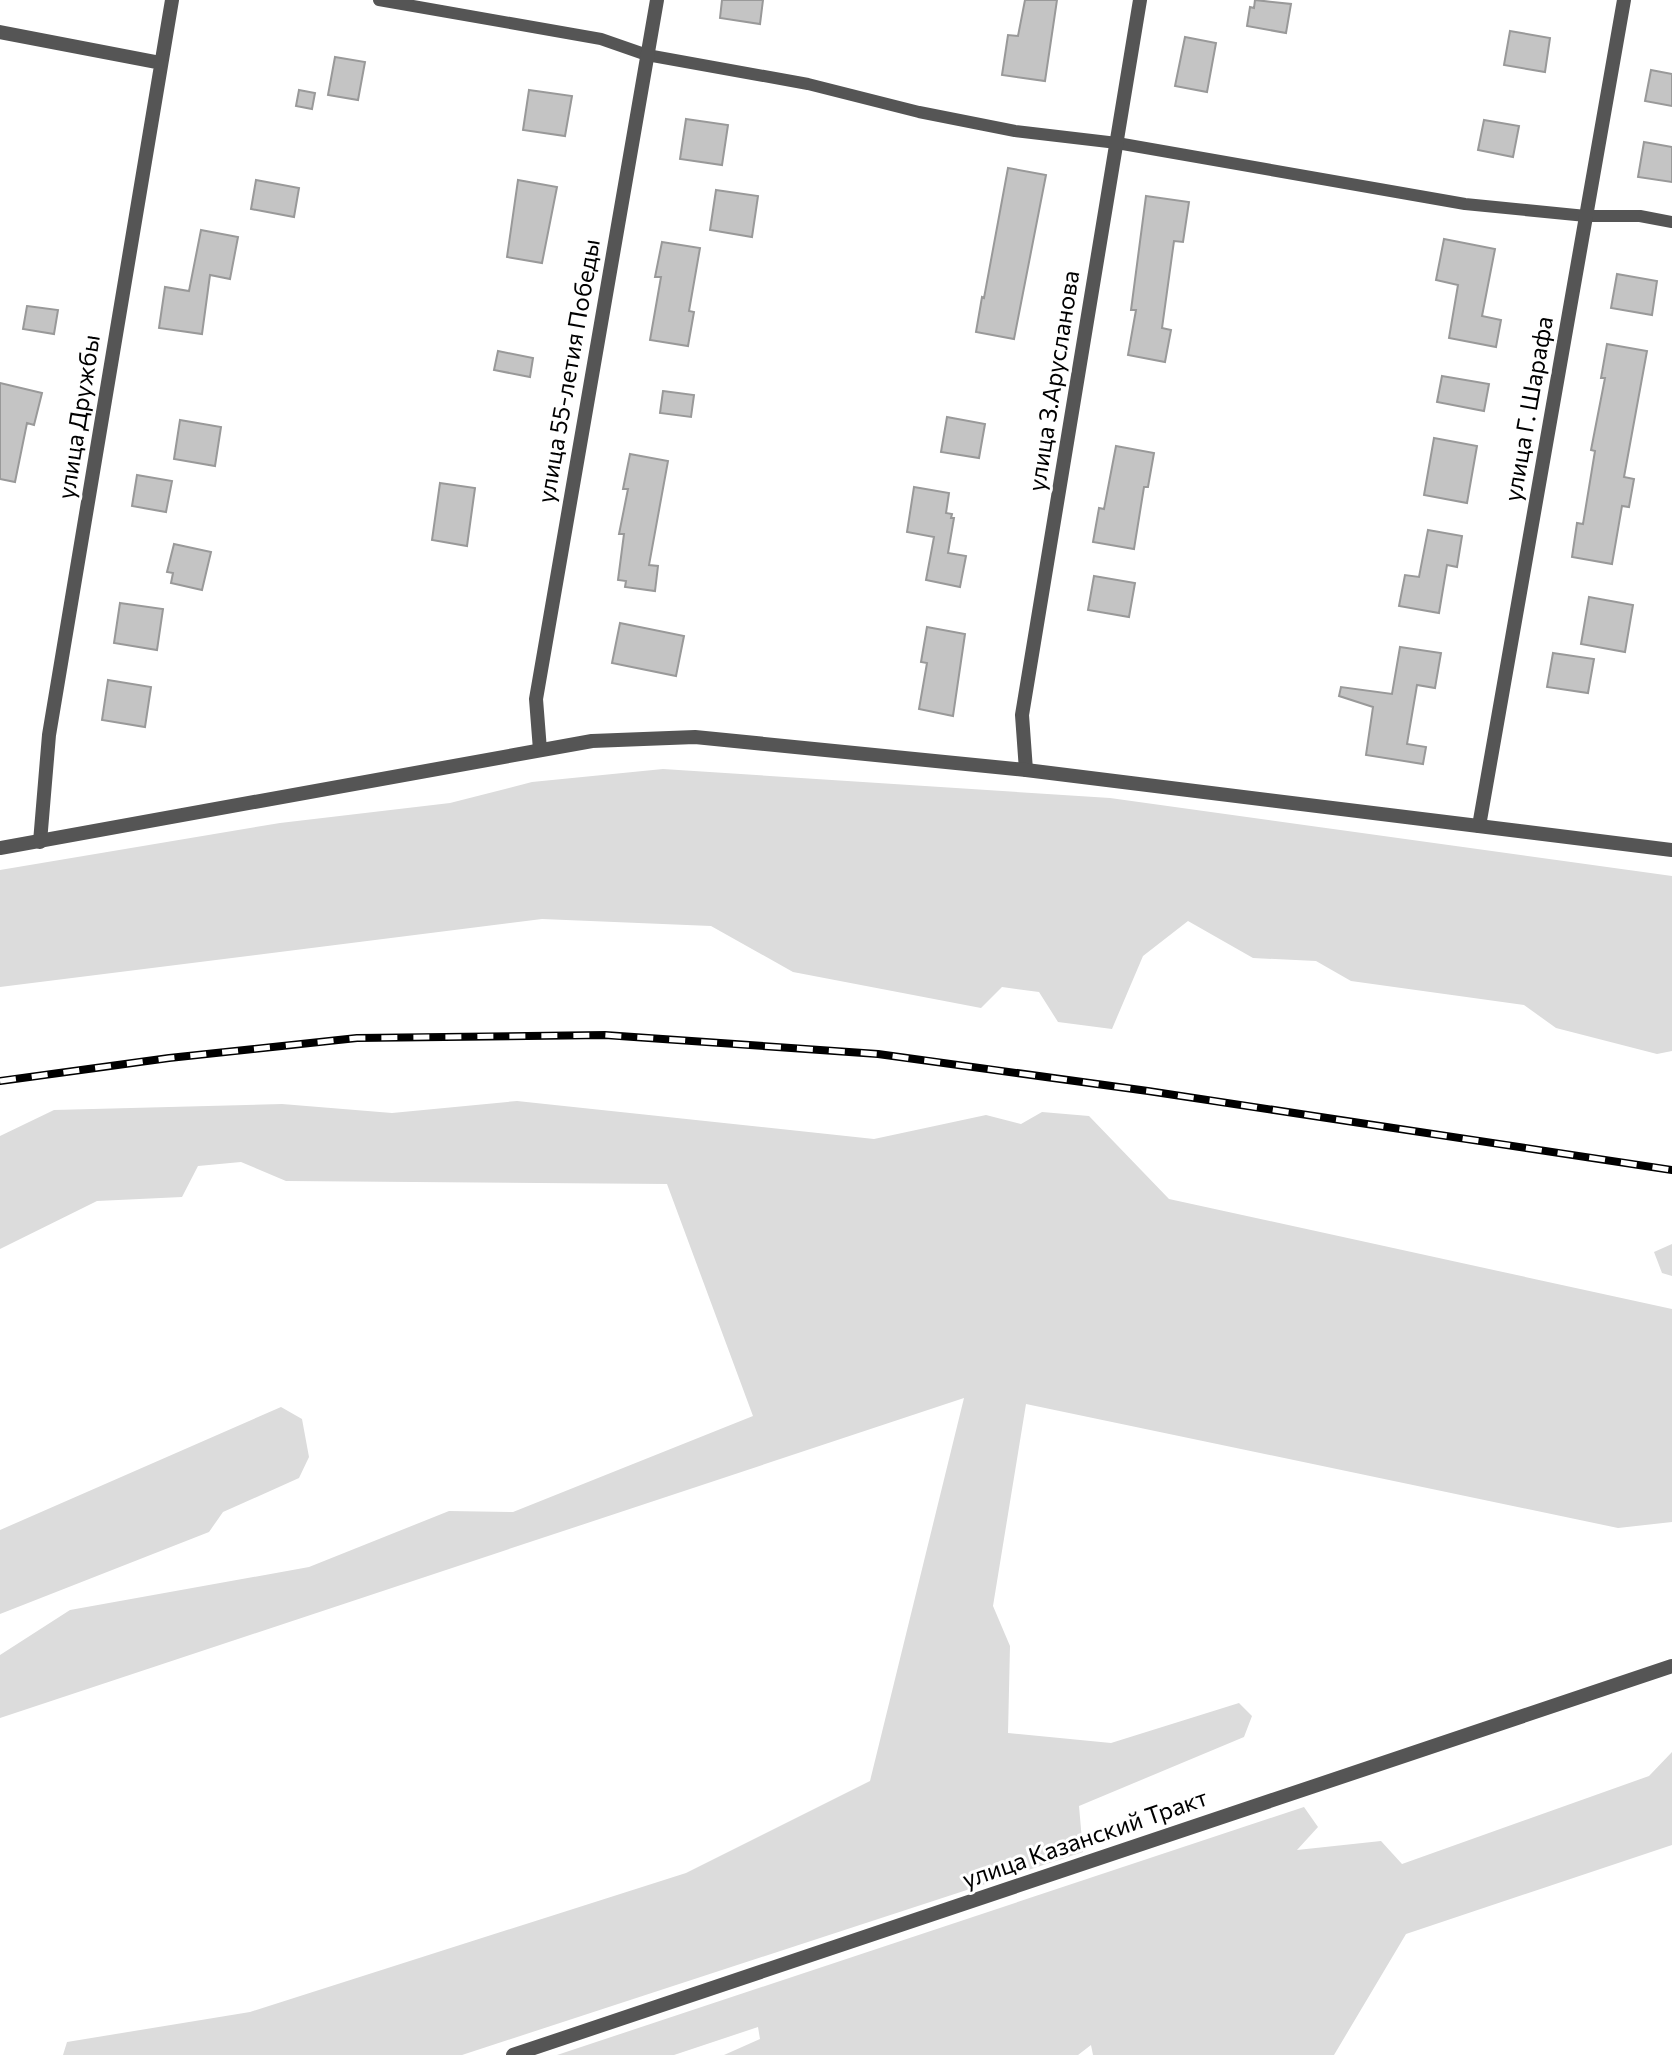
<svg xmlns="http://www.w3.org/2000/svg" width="1672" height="2055" viewBox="0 0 1672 2055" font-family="Commissioner,sans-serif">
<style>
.green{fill:#dcdcdc}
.building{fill:#c4c4c4;stroke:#999;stroke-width:2}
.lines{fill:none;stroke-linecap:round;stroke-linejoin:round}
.service{stroke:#555;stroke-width:12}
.minor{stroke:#555;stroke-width:14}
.tertiary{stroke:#555;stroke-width:14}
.rail-casing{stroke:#000;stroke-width:8}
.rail{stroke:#fff;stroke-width:5;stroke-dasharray:16;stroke-linecap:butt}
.labels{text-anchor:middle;stroke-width:6;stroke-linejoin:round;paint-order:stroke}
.street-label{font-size:24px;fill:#000;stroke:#fff}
</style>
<rect width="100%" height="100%" fill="#fff"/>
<path class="green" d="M663 769 1110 798 1672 876V1051L1657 1054 1556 1028 1524 1005 1351 981 1316 961 1253 958 1188 921 1143 956 1112 1029 1058 1022 1039 992 1002 987 981 1008 793 972 711 926 542 919 0 987V870L280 823 450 803 532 782Z
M517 1101 874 1139 986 1115 1021 1124 1042 1112 1089 1116 1169 1199 1672 1309V1522L1618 1528 1026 1404 993 1606 1010 1646 1008 1733 1111 1743 1239 1703 1252 1716 1244 1737 1079 1806 1083 1852 462 2055H63L67 2042 250 2012 686 1873 870 1781 964 1398 0 1718V1655L70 1610 309 1567 449 1511 513 1512 753 1416 667 1184 286 1181 241 1162 198 1166 182 1197 97 1201 0 1249V1136L54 1110 282 1104 392 1113Z
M1672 1244V1276L1662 1273 1654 1252Z
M281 1407 302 1419 309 1457 299 1478 223 1512 209 1532 0 1614V1530Z
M1672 1752V1845L1406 1934 1334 2055H1093L1091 2045 1078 2055H724L760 2039 758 2027 674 2055H557L1304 1807 1318 1827 1297 1850 1381 1841 1402 1864 1649 1776Z"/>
<path class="building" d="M722 0H763L760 24 720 18Z
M1025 0H1057L1045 81 1002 75 1008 35 1018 36Z
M1255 0 1291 4 1286 33 1247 26 1250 7 1254 8Z
M1510 31 1550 38 1545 72 1504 65Z
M1185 37 1216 43 1207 92 1175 86Z
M335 57 365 62 358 100 328 95Z
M1651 70 1672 74V106L1645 101Z
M299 90 315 93 312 109 296 106Z
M529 90 572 96 565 136 523 130Z
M686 119 728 125 722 165 680 159Z
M1484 120 1519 126 1513 157 1478 150Z
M1644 142 1672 147V182L1638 177Z
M1008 168 1046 175 1014 339 976 332 982 297 984 298Z
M256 180 299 188 294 217 251 209Z
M518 180 557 187 542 263 507 257Z
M716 190 758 196 752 237 710 230Z
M1146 196 1189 202 1183 242 1174 241 1162 328 1171 330 1165 362 1128 355 1136 310H1131Z
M201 230 238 237 230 279 210 275 202 334 159 328 165 287 189 291Z
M1444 239 1495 249 1482 316 1501 320 1496 347 1449 338 1458 285 1436 280Z
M662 242 700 248 689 311 694 312 688 346 650 340 661 277H655Z
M1617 274 1657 281 1652 315 1611 308Z
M27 306 58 310 54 334 23 329Z
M1607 344 1647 351 1624 477 1634 479 1629 507 1622 506 1612 564 1572 557 1577 523 1583 524 1595 451 1591 450 1605 378H1601Z
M498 351 533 358 530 377 494 370Z
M1442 376 1489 384 1484 411 1437 402Z
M0 383 42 393 34 425 27 423 15 482 0 479Z
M663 391 694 395 691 417 660 413Z
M947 417 985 424 979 458 941 452Z
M180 420 221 427 215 466 174 459Z
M1434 438 1477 446 1467 503 1424 495Z
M1116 446 1154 453 1148 487H1144L1134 549 1093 542 1099 508 1104 509Z
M630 454 668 461 649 565 658 566 655 591 625 587 626 581 618 580 624 534H619L628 489H623Z
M137 475 172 481 166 512 132 506Z
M440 483 475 488 467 546 432 540Z
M914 487 949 493 946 513 952 514 951 518H954L948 553 966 556 960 587 926 580 934 537 907 532Z
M1428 530 1462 536 1457 567 1447 565 1439 613 1399 606 1405 575 1419 577Z
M174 544 211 552 202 590 171 583 173 573 167 572Z
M1094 576 1135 583 1129 617 1088 610Z
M1589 597 1633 605 1625 652 1581 644Z
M120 603 163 609 157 650 114 643Z
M620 623 684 636 676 676 612 663Z
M927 627 965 634 953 716 919 709 927 663 921 662Z
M1400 647 1441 653 1435 688 1417 685 1407 744 1426 747 1423 764 1366 755 1373 707 1339 696 1341 687 1392 694Z
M1553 653 1594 659 1588 693 1547 687Z
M108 680 151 687 145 727 102 720Z"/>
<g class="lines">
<path class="service" d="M379 0 601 39 647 55 808 84 919 112 1015 131 1117 143 1465 204 1586 216H1640L1672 222"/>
<path class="minor" d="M0 32 161 63
M540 750 536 699 657 0
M1026 770 1022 715 1140 0
M1479 826 1624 0
M40 842 49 735 172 0
M513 2055 1672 1666"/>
<path class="tertiary" d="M0 848 592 741 695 737 1026 770 1672 850"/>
<defs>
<path id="rail" d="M0 1081 169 1058 357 1038 605 1035 878 1054 1148 1091 1672 1170"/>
</defs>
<use href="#rail" class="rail-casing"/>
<use href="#rail" class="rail"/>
</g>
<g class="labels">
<g class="street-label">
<text transform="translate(569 371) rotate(-80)" y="8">улица 55-летия Победы</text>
<text transform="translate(1054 381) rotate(-81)" y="8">улица З.Арусланова</text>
<text transform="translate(1529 409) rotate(-80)" y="8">улица Г. Шарафа</text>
<text transform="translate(79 417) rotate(-81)" y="8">улица Дружбы</text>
<text transform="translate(1085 1839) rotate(-19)" y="8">улица Казанский Тракт</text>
</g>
</g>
</svg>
